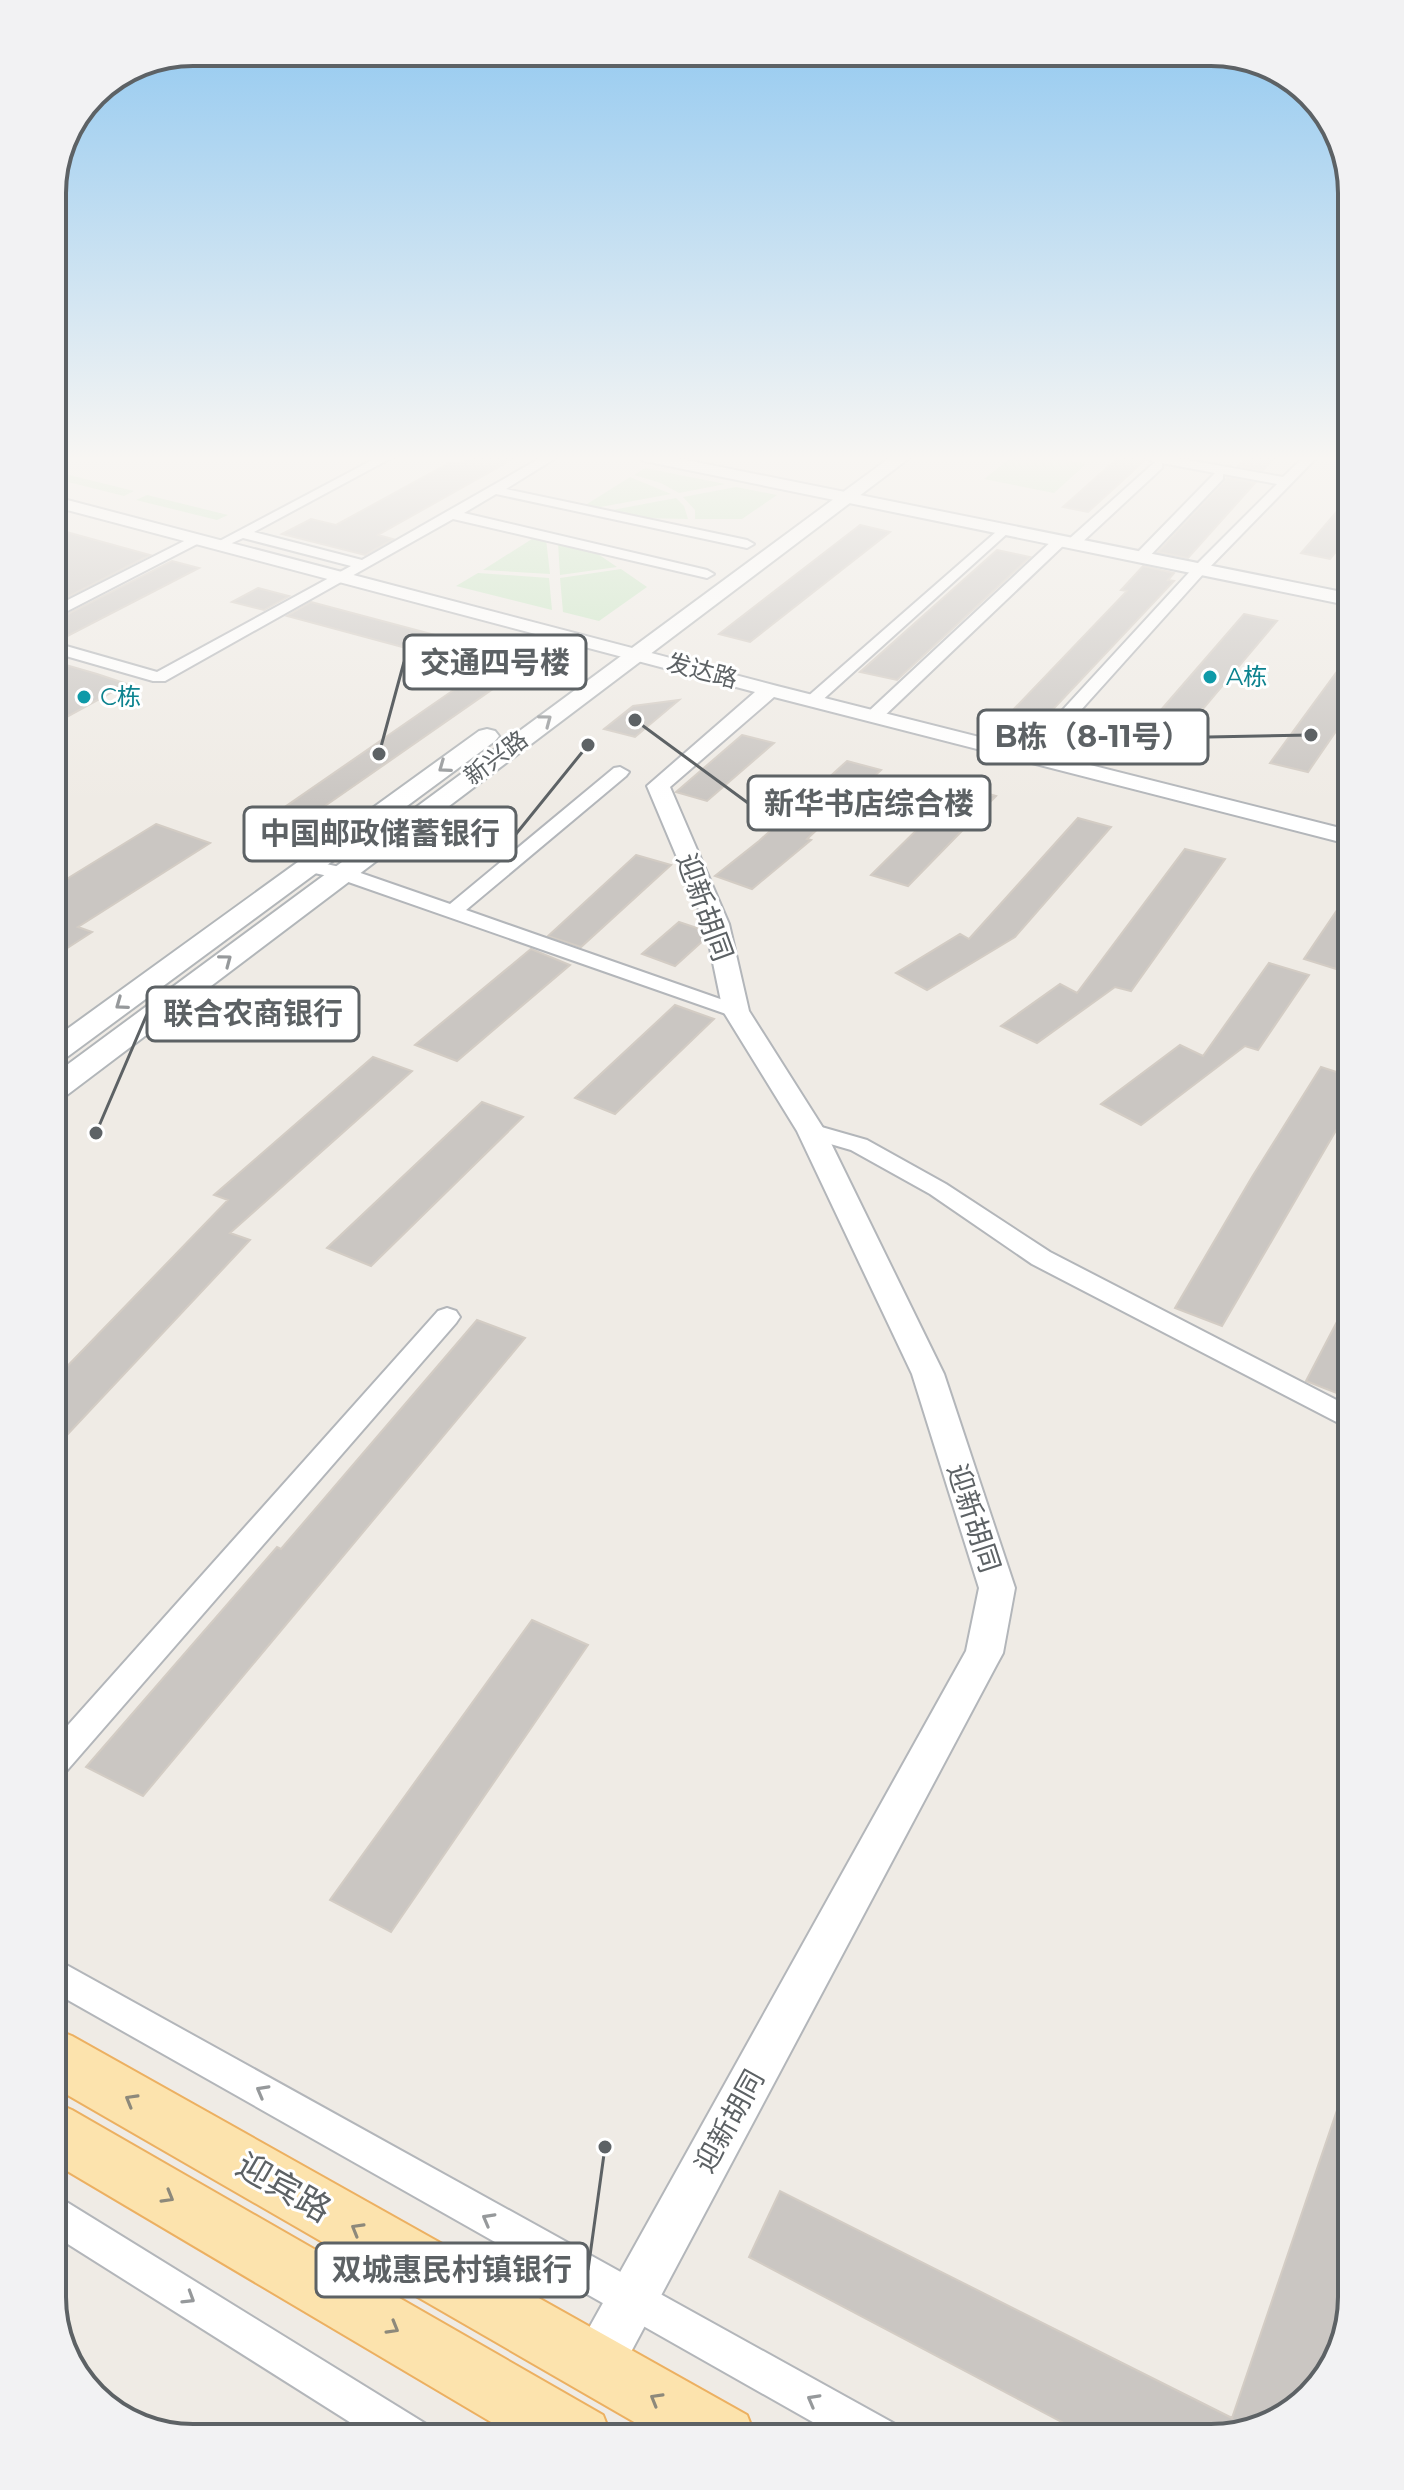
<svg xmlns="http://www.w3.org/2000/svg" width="1404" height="2490" viewBox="0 0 1404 2490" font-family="Montserrat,'Noto Sans SC',sans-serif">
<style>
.green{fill:#c8e5c3}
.building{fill:#cac6c2;stroke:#d3ccc4;stroke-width:2}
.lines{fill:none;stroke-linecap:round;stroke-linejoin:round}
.minor-casing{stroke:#b3b6ba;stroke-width:4}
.tertiary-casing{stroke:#b3b6ba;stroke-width:4}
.secondary-casing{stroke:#b2b6b9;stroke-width:4}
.primary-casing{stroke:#ecb061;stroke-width:4}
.minor{fill:#fff;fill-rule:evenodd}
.tertiary{fill:#fff;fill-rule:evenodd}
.secondary{fill:#fff;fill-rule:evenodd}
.primary{fill:#fce3ad;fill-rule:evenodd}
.oneway{stroke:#96999b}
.oneway2{stroke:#8d897b}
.culture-dot{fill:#0f9aa8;stroke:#fff;stroke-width:3}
.labels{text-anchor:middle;stroke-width:6;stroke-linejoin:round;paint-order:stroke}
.far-street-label{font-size:24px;fill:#5d6265;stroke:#fff}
.far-culture-label{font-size:24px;fill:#0d838f;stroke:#fff;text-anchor:start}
.street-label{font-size:28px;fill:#5d6265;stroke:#fff}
.near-street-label{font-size:34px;fill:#5d6265;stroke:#fff}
.rim{fill:none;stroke:#5d6265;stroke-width:4}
.leader{fill:none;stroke:#5d6265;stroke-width:3}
.callout-dot{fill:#5d6265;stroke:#fff;stroke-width:3}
.callout{fill:#fff;stroke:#5d6265;stroke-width:3}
.callout-label{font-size:30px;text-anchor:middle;font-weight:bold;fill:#5d6265}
</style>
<rect width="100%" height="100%" fill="#efebe5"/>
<path class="green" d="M1013 456H1044L1086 464 1054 493 984 479Z
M645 468 725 484 679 493 661 483 634 475Z
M57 472 134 491 124 496 52 478V474Z
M630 477 671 494 595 508 584 506Z
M736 487 777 495 742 519H695V510L683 497Z
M147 495 228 515 217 520 136 500Z
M676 498 684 506 688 519 641 518 607 511Z
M535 537 546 539 550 574 483 570Z
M558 543 592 550 617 567 560 575Z
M621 569 647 587 599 621 563 612 560 578Z
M478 573 549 578 552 610 456 586Z"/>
<path class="building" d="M474 456H518L378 535 393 539 365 555 282 534 311 519 336 525 449 463 458 464Z
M1120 456 1144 461 1088 512 1063 507Z
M1248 456H1277L1263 470 1238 466Z
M1227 478 1255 483 1188 558 1158 552Z
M1352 494V533L1330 559 1301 553Z
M860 525 890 532 750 642 719 634Z
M52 528 150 555 52 605Z
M997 550 1030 557 897 680 860 672Z
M172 561 199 568 58 641 52 639V622Z
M1143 566 1174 573 1168 580 1174 581 1044 719 1012 711 1127 591 1121 590Z
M258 588 289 596 264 610 232 602Z
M311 602 506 654 514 648 521 658 533 661 279 838 253 829 484 669 287 616Z
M1244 614 1277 621 1176 741 1141 733Z
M1352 651V708L1308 772 1270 763Z
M52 661 97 674 127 684 52 725Z
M679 700 635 737 604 729 633 706Z
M742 735 774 743 707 801 676 792Z
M847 761 881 770 807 839 811 840 752 889 715 876 759 841Z
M961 786 996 796 908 886 871 875Z
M1078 818 1111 827 1015 937 927 990 896 973 960 934 969 939Z
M156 824 210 843 78 927 92 932 52 958V888Z
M1185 849 1225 859 1131 991 1115 987 1037 1043 1001 1026 1060 984 1077 993Z
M636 855 671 865 581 947 548 936Z
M1352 888V963L1346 972 1304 959Z
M679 922 703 930 705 939 675 966 642 954Z
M531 949 570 965 457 1061 415 1045Z
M1269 963 1309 975 1258 1050 1245 1046 1141 1125 1101 1104 1180 1045 1203 1056Z
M675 1005 714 1019 615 1114 575 1098Z
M373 1057 412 1071 230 1233 250 1240 52 1451V1382L228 1200 214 1195Z
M1321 1067 1352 1077V1103L1222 1326 1175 1308 1252 1177Z
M482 1102 523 1117 371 1266 327 1248Z
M1352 1293V1399L1306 1381Z
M477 1320 525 1338 143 1796 86 1767 277 1547 281 1549Z
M532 1620 588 1645 391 1932 330 1900Z
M1348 2078H1352V2287L1322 2381 1273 2424 1211 2438H1092L749 2257 780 2191 1232 2418Z"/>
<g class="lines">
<defs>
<path id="minor" d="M380 456H395L254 532 362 560 544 456H559L506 489 747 540 754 544 747 548 496 494 464 513 707 570 714 574 707 578 453 519 165 681H153L52 652V642L157 672 351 566 243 538 219 549 212 545Z
M1140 456H1165L1283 477 1305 456H1318L1205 572 1036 760H1024L1021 756 1024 752 1195 566 1277 484 1223 474V479L1146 560 1141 561 1134 557 1136 554 1215 473 1162 463V468L1078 546H1068V540L1155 462Z
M1004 525 1009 526V532L818 704H806L804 701 806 698Z
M196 535 201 536V542L52 619V608Z
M1060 537 1067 541 1065 544 880 720H868L866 716 868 712 1055 538Z
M620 767 629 772 626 776 466 910 743 1007 746 1011 743 1015H729L337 878 301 870 299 866 308 860 349 869 450 904 614 768Z
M811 1124 867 1140 946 1184 1050 1252 1352 1408V1430L1032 1264 930 1194 851 1150 803 1136 800 1131 803 1126Z
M447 1308 456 1311 460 1317 456 1323 63 1775 52 1779V1743L438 1311Z
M52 1957 895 2424 901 2438H841L52 1991Z
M52 2193 426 2424 432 2438H375L52 2234Z"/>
<path id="tertiary" d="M636 456H666L1352 594V606L644 461Z
M52 496 777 686 1352 831V845L774 697 670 787 729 924 749 1011 825 1131 944 1374 1015 1588 1003 1653 997 1664 615 2382 597 2389 579 2382 572 2364 579 2346 966 1651 979 1588 912 1374 797 1131 723 1011 705 924 647 786 755 692 52 506Z"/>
<path id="secondary" d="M892 456H912L63 1098 52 1100V1076Z
M487 729 495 731 499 736 495 741 63 1060 52 1063V1040L479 731Z"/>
<path id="primary" d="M52 2028 72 2036 747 2415 756 2438H662L52 2086Z
M52 2101 72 2110 603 2415 612 2438H518L52 2162Z"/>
</defs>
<use href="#minor" class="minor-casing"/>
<use href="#tertiary" class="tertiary-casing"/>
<use href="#secondary" class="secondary-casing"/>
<use href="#primary" class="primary-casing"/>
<use href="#minor" class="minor"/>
<use href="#tertiary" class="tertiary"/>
<use href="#secondary" class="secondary"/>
<use href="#primary" class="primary"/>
</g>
<defs><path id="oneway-chevron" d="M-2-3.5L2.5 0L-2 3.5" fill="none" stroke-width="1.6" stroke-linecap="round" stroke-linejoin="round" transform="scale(2)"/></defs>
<g class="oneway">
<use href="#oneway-chevron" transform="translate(546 720) rotate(-37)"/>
<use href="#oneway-chevron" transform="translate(444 767) rotate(144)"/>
<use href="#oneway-chevron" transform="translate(226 960) rotate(-37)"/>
<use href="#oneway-chevron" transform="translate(121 1004) rotate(144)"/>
<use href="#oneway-chevron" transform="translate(262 2091) rotate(-151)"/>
<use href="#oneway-chevron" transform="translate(488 2219) rotate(-151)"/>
<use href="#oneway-chevron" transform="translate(189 2298) rotate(32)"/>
<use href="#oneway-chevron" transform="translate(813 2400) rotate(-151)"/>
</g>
<g class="oneway2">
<use href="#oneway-chevron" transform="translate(131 2100) rotate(-150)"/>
<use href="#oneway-chevron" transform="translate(168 2197) rotate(30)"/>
<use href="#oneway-chevron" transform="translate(357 2229) rotate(-150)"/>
<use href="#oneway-chevron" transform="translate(393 2328) rotate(30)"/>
<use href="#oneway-chevron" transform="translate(656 2399) rotate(-150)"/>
</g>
<linearGradient id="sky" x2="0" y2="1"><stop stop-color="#8ec7f0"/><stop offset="0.57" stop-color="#f8f6f3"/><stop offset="1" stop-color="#f8f6f3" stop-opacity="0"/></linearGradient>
<rect width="1404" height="804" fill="url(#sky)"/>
<g class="culture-dot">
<circle cx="1210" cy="677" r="8"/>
<circle cx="84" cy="697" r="8"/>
</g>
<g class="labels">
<g class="far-street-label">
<text transform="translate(702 671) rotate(15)" y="8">发达路</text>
<text transform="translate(496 758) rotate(-37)" y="8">新兴路</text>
</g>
<g class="far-culture-label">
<text x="1226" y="685">A栋</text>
<text x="100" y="705">C栋</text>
</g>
<g class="street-label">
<text transform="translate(705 907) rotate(70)" y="10">迎新胡同</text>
<text transform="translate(974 1518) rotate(72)" y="10">迎新胡同</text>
<text transform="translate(729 2121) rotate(-61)" y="10">迎新胡同</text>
</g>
<g class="near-street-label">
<text transform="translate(284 2187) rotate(30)" y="12">迎宾路</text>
</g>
</g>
<path d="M0 0H1404V2490H0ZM193 66H1211A127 127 0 0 1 1338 193V2297A127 127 0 0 1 1211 2424H193A127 127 0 0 1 66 2297V193A127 127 0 0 1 193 66Z" fill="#f2f2f3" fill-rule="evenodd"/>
<path class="rim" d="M193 66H1211A127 127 0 0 1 1338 193V2297A127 127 0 0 1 1211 2424H193A127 127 0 0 1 66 2297V193A127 127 0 0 1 193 66Z"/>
<path class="leader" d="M379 754L404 662M1311 735L1208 737M635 720L748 803M588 745L516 834M96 1133L147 1014M605 2147L588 2270"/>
<g class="callout-dot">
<circle cx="379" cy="754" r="8"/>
<circle cx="1311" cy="735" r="8"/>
<circle cx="635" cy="720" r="8"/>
<circle cx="588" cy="745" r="8"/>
<circle cx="96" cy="1133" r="8"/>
<circle cx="605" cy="2147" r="8"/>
</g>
<g class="callout">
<rect x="404" y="635" width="182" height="54" rx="8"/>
<rect x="978" y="710" width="230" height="54" rx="8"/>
<rect x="748" y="776" width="242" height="54" rx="8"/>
<rect x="244" y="807" width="272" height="54" rx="8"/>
<rect x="147" y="987" width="212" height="54" rx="8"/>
<rect x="316" y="2243" width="272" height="54" rx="8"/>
</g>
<g class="callout-label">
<text x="495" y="673">交通四号楼</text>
<text x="1093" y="747">B栋（8-11号）</text>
<text x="869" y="814">新华书店综合楼</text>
<text x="380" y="844">中国邮政储蓄银行</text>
<text x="253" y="1024">联合农商银行</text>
<text x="452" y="2280">双城惠民村镇银行</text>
</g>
</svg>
